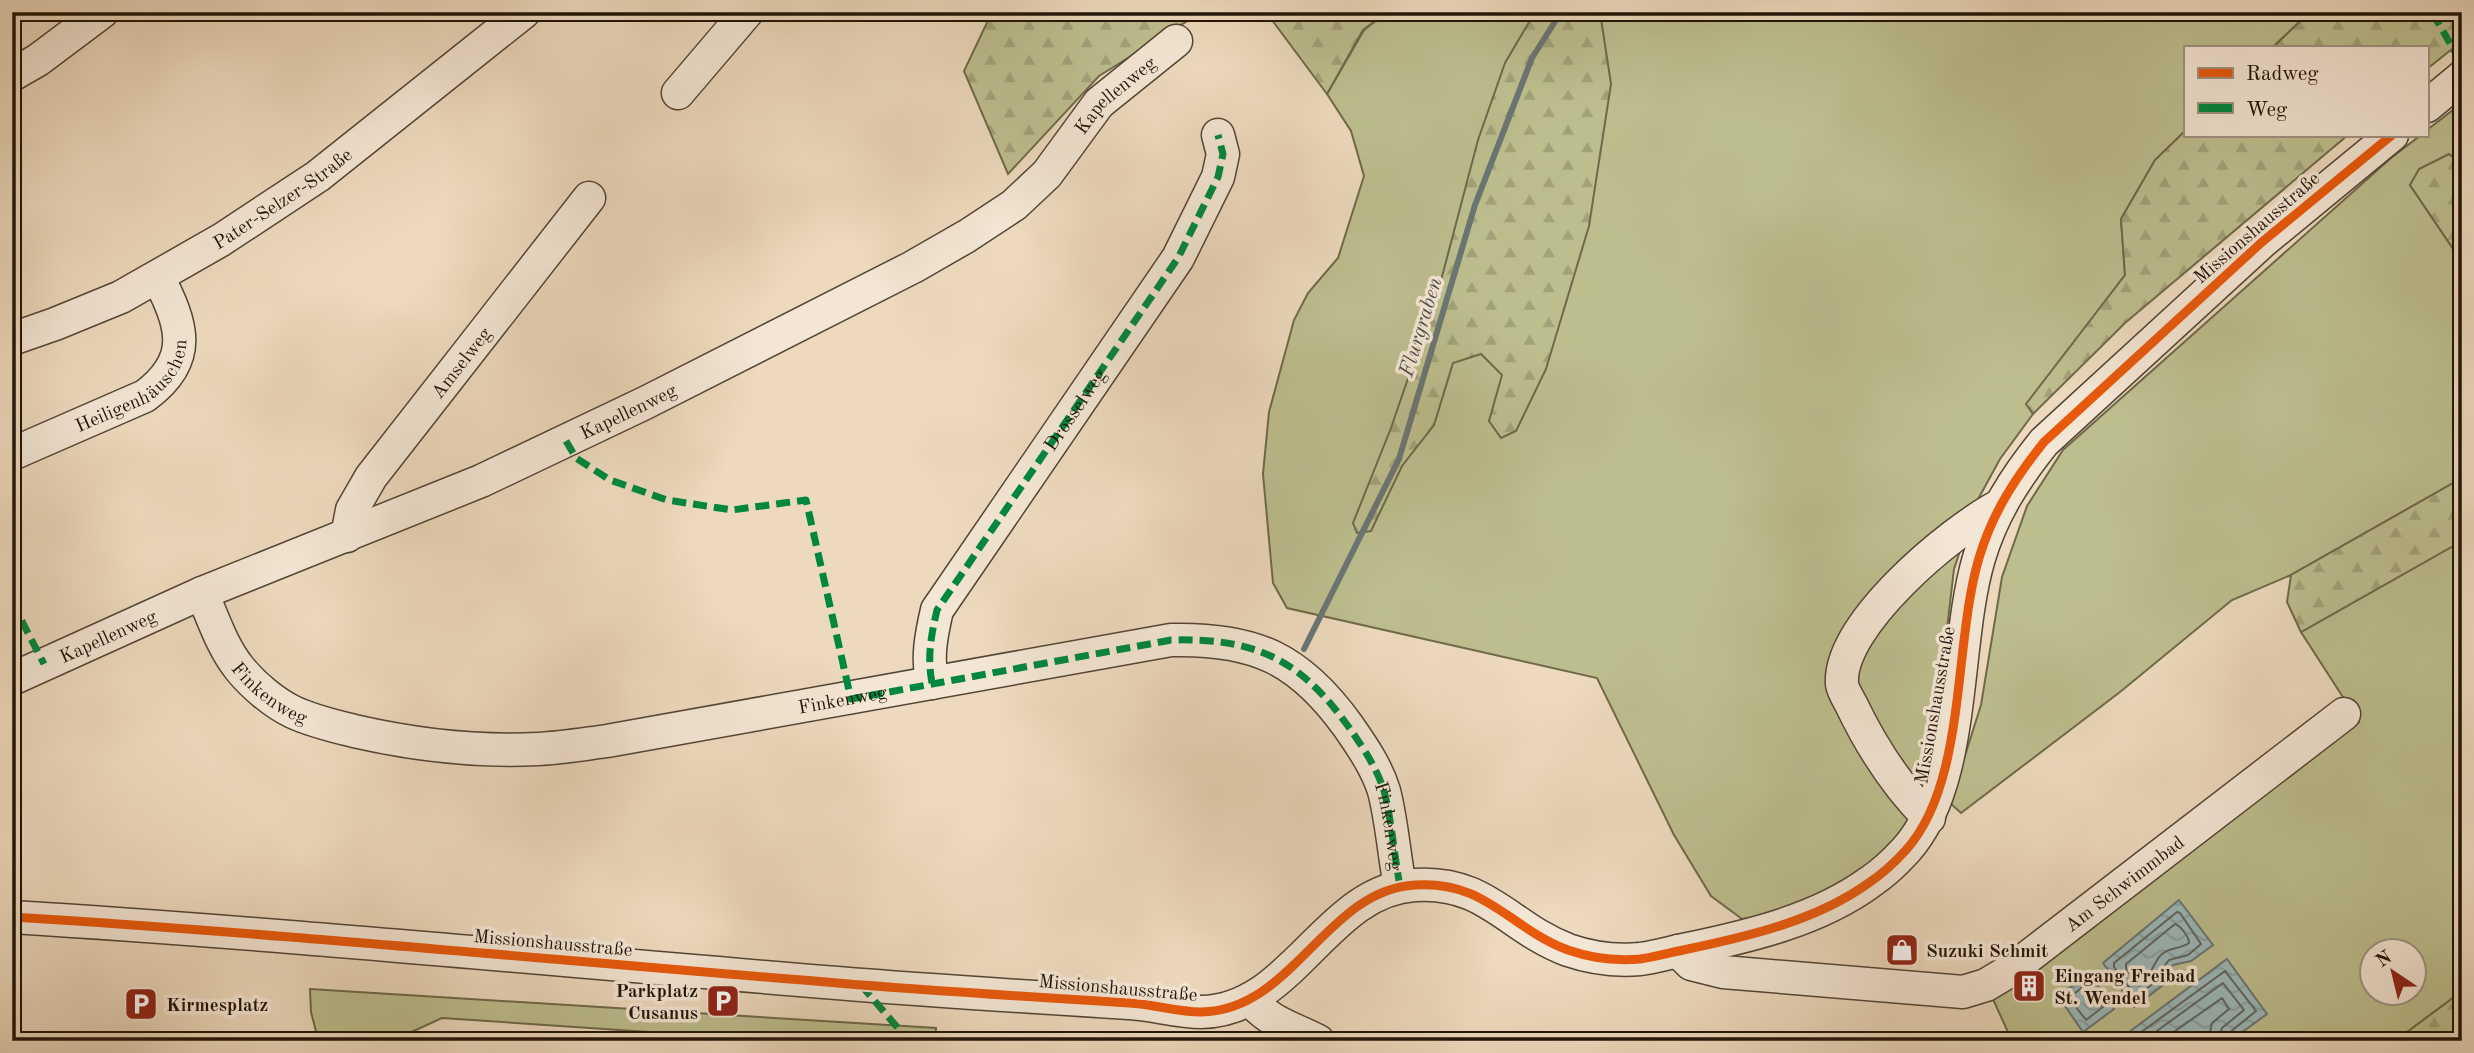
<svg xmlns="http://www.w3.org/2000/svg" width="2474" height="1053" viewBox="0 0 2474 1053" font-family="'Old Standard TT',serif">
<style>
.grass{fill:#bdbe8e;stroke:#6e694b;stroke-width:2;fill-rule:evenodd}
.forest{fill:url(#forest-firs);stroke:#6e694b;stroke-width:2}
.park{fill:url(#park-dots);stroke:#6e694b;stroke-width:2}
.water{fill:url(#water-waves);stroke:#6a7673;stroke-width:2}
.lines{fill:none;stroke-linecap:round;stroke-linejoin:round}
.shore{stroke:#5e6661;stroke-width:2}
.stream{stroke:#6a7673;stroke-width:6}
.minor-casing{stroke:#534535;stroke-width:35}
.minor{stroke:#f3e6d4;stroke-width:32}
.quiet{stroke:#00873e;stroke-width:7;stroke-dasharray:14 7;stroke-linecap:butt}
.cycleway-casing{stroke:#f3e6d4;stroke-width:13}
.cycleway{stroke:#e8590c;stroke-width:9}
.labels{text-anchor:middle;stroke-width:7;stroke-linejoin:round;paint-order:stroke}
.street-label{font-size:19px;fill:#201408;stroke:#f3e6d4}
.poi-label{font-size:19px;font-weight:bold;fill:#201408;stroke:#f3e6d4;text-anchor:start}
.water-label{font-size:21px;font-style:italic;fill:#4b4d46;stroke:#f3e6d4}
</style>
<defs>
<pattern id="forest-firs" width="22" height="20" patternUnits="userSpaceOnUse" patternTransform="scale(1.75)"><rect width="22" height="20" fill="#bdbe8e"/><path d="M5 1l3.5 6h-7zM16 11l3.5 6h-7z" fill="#a2a279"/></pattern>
<pattern id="park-dots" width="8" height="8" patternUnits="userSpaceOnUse" patternTransform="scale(1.75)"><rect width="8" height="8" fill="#bdbe8e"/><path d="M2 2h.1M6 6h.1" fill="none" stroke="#a2a279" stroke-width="1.8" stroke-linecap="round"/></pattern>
<pattern id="water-waves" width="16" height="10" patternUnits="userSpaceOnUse" patternTransform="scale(1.75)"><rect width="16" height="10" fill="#9cb8ba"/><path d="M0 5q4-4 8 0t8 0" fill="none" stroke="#869d9e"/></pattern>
</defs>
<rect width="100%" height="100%" fill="#edd9bd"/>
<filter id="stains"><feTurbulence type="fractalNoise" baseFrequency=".00286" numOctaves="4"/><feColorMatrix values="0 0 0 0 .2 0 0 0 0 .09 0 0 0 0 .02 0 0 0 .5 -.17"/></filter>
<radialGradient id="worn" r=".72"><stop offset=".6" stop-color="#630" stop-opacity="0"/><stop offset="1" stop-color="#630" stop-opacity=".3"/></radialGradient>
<path class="grass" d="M1387 12H2310L2273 47H2185V131L2155 160 2121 219 2125 275 2027 404 2033 414 2000 459 1976 503 1954 569 1933 748 1912 830 1812 908 1742 919 1711 896 1674 835 1597 678 1287 608 1273 583 1263 474 1269 412 1294 320 1308 293 1338 258 1364 176 1351 131 1327 94 1364 30Z
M2462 103V164L2410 185 2462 262V478L2291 575 2232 600 2120 692 1961 813 1950 803 1981 705 2002 577 2027 506 2063 450 2391 158 2421 135H2427V130Z
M2462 541 2461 992 2395 1041H2012L1992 997 2359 722 2301 632ZM2372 951H2414V993H2372Z
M310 989 936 1028 935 1041H781L442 1018 392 1041H316L318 1039 311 1012Z"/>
<path class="forest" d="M992 12H1202L1099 76 1008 174 964 71Z
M1266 12H1387L1363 30 1327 94Z
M1535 12H1600L1611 84 1589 226 1546 369 1516 431 1501 438 1489 421 1502 375 1481 354 1453 363 1434 425 1402 466 1371 531 1357 533 1353 523 1391 428 1439 288 1478 140 1505 63Z
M2310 12H2462V41L2427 69V47H2273Z
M2185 131V135H2348L2125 323 2033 414 2026 404 2125 275 2121 219 2155 160Z
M2449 154 2462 164V262L2410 185 2419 169Z
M2462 478V541L2301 632 2287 602 2291 575Z
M2462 991V1041H2395L2461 992Z"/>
<path class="park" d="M1252 1033 1274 1041H1188V1040Z"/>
<path class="water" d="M2179 900 2213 945 2191 961 2173 965 2168 972 2166 983 2134 1007 2103 963Z
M2227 959 2267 1014 2230 1041H2117Z
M2089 974 2114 1009 2083 1032 2058 996Z"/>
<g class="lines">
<path class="shore" d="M2177 912 2180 913 2201 944 2188 955 2169 960 2162 969 2159 979 2138 995H2135L2114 967V963Z
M2175 924C2181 926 2189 937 2189 943 2181 949 2170 947 2162 954 2151 964 2153 979 2136 983L2126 968V964Z
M2085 985 2089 986 2103 1007 2086 1020 2069 998Z
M2129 1041 2225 971 2256 1011 2229 1033 2227 1041
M2143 1041 2223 983 2244 1010 2222 1028 2218 1041
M2161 1041 2222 998 2229 1009 2212 1023 2208 1041"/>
<path class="stream" d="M1304 649 1399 459 1475 205 1532 58 1561 12"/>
<defs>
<g id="minor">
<path d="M12 75 38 60 102 12"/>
<path d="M678 93 747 12"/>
<path d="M2427 106 2462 77"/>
<path id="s1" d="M12 339 55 324 121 297 221 240 318 176 524 12"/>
<path id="s2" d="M12 454 145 396C195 359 182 324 158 277"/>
<path id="s3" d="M347 536 352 510 371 477 589 198"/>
<path id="s4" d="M202 593C213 618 222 647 240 669 253 685 274 703 293 712 312 721 334 726 354 731 415 745 476 752 538 749 561 748 584 744 607 741L1171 640C1254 638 1299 658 1348 726 1362 746 1377 768 1384 791 1392 822 1394 855 1400 886"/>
<path id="s5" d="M12 679 202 593 481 481 645 403 913 267 967 236 1014 205 1047 174 1099 103 1176 41"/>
<path d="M932 683C927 657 931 636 937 610L1178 258 1218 177 1223 154 1218 135"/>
<path d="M1929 818C1896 785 1871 746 1851 704 1848 698 1843 691 1842 684 1838 625 1950 532 1999 506"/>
<path d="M12 917C288 934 563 961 837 983 935 991 1032 997 1129 1003 1153 1004 1177 1012 1201 1012 1293 1011 1326 890 1415 885 1486 880 1509 928 1568 950 1591 958 1617 961 1640 959 1656 957 1672 952 1688 949 1750 936 1818 920 1870 882 1882 874 1896 861 1906 850 1967 782 1953 645 1979 558 1992 514 2015 478 2044 442L2262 242 2392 135"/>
<path id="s6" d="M1678 951 1691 964 1723 972 1963 992 1986 985 2011 970 2344 714"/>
<path d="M1250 999C1268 1022 1293 1028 1318 1041"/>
</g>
</defs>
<use href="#minor" class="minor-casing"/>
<use href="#minor" class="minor"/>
<g class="quiet">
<path d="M2437 12 2436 19 2462 64"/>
<path id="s7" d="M566 441 576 458 610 480 667 500 732 510 806 500 851 699 1171 640C1254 638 1299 658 1348 726 1362 746 1377 768 1384 791 1392 822 1394 855 1400 886"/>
<path d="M12 602 44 664"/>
<path id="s8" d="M932 683C927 657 931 636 937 610L1178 258 1218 177 1223 154 1218 135"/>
<path d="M861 985 909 1041"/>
</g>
<defs>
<path id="cycleway" d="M12 917C288 934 563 961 837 983 935 991 1032 997 1129 1003 1153 1004 1177 1012 1201 1012 1293 1011 1326 890 1415 885 1486 880 1509 928 1568 950 1591 958 1617 961 1640 959 1656 957 1672 952 1688 949 1750 936 1818 920 1870 882 1882 874 1896 861 1906 850 1967 782 1953 645 1979 558 1992 514 2015 478 2044 442L2262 242 2392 135"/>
</defs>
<use href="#cycleway" class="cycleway-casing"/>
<use href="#cycleway" class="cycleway"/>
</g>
<defs>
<symbol id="shop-square" viewBox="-11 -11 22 22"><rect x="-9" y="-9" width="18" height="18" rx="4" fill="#8f2418" stroke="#f3e6d4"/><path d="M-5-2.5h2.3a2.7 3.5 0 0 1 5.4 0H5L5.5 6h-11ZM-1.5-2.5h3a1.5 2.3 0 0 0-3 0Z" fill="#fff"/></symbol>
<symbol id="building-square" viewBox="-11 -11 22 22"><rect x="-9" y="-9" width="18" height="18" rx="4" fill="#8f2418" stroke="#f3e6d4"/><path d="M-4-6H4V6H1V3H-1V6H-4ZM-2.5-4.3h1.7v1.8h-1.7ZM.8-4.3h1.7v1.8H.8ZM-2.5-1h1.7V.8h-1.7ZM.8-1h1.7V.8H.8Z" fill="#fff"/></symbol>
<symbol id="parking-square" viewBox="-11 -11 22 22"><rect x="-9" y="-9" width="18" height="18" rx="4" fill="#8f2418" stroke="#f3e6d4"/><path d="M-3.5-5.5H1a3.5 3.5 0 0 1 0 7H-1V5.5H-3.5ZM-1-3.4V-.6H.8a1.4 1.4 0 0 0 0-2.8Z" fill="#fff"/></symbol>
</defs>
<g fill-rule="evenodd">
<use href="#shop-square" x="1883" y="931" width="38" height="38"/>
<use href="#building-square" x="2010" y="967" width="38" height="38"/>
<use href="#parking-square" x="704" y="982" width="38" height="38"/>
<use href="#parking-square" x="122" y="985" width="38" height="38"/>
</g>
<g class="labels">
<g class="street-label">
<text dy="7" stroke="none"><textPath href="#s5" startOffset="1260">Kapellenweg</textPath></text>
<text dy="7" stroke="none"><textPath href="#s1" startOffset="306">Pater-Selzer-Straße</textPath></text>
<text transform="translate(2256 227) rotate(-41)" y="7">Missionshausstraße</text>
<text dy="7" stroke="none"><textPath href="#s3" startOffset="210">Amselweg</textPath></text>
<text dy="7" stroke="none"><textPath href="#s2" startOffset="142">Heiligenhäuschen</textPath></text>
<text dy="7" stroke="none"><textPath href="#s8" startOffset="317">Drosselweg</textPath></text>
<text dy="7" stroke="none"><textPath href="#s5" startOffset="672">Kapellenweg</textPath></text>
<text dy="7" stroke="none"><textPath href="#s5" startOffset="105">Kapellenweg</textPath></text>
<text dy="7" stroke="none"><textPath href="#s4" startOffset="124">Finkenweg</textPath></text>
<text dy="7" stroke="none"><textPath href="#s4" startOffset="712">Finkenweg</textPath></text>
<text transform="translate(1934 705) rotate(-80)" y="7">Missionshausstraße</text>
<text dy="7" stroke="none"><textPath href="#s7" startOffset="1108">Finkenweg</textPath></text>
<text dy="7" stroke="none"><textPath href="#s6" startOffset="488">Am Schwimmbad</textPath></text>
<text transform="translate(553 942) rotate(5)" y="7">Missionshausstraße</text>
<text transform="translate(1118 987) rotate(5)" y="7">Missionshausstraße</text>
</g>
<g class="poi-label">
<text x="1926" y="957">Suzuki Schmit</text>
<text x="2054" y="982">Eingang Freibad<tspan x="2054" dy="22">St. Wendel</tspan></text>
<text x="698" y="997" text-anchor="end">Parkplatz<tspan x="698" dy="22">Cusanus</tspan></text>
<text x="166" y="1011">Kirmesplatz</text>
</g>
<g class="water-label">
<text transform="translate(1420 327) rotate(-73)" y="7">Flurgraben</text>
</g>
</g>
<rect width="2474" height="1053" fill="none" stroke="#edd9bd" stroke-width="42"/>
<rect x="14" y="14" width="2446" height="1025" fill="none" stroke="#201408" stroke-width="3.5"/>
<rect x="21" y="21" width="2432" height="1011" fill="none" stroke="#201408" stroke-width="2"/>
<rect x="2184" y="46" width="245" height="91" fill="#f3e6d4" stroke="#9f9282" stroke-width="2"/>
<rect x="2198" y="68" width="35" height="10" fill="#e8590c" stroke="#9f9282" stroke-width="2"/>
<text x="2246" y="80" font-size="21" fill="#201408">Radweg</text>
<rect x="2198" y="103" width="35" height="10" fill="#00873e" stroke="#9f9282" stroke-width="2"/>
<text x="2246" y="116" font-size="21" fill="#201408">Weg</text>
<g transform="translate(2393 972) rotate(325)"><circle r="33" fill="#f3e6d4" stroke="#9f9282" stroke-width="2"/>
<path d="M0-5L12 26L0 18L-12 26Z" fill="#8f2418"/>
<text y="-10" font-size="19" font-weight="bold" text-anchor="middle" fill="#201408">N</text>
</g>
<rect width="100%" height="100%" filter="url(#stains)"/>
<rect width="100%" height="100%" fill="url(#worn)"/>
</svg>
